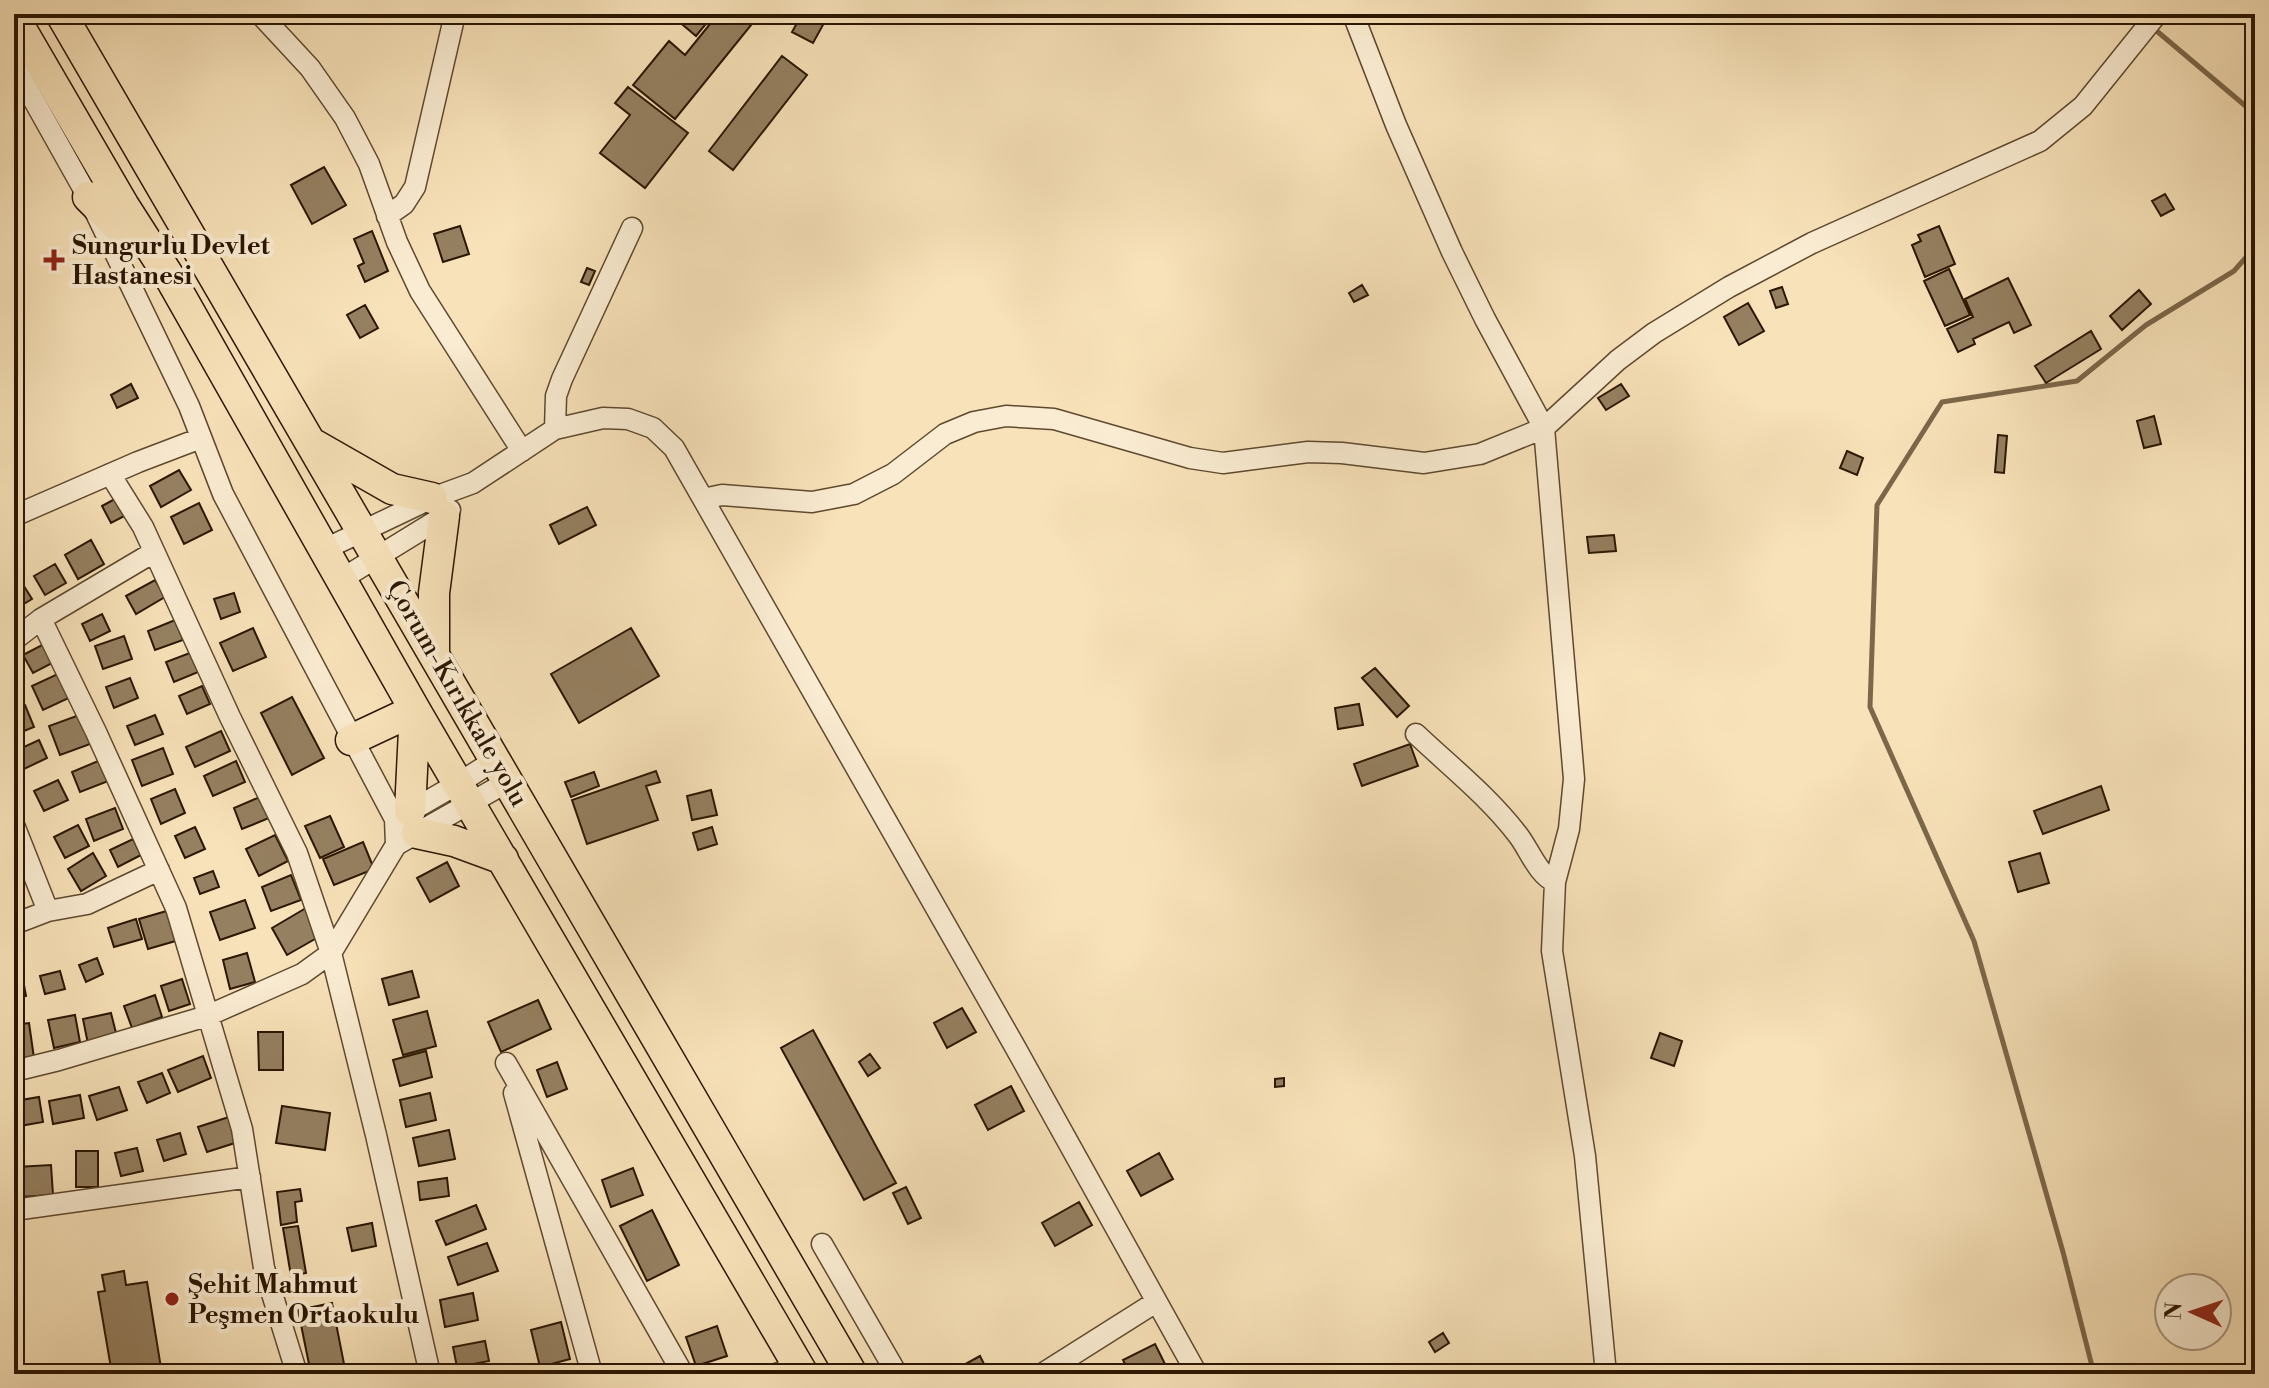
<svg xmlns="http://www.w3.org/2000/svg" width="2269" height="1388" viewBox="0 0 2269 1388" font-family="'Libre Bodoni',serif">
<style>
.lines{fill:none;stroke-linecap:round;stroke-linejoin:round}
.stream{stroke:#7c674a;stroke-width:5}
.building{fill:#958061;stroke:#2a1601;stroke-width:2}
.minor-casing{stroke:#5e492f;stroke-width:23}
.highway-casing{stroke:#2a1601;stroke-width:33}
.minor{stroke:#faecd2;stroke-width:20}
.highway{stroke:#f8e2b9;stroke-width:30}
.poi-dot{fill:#8f2418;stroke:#faecd2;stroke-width:3}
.labels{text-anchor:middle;stroke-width:8;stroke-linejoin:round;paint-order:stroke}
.poi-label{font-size:26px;font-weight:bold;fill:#2a1601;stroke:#faecd2;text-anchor:start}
.street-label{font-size:26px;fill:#2a1601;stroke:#faecd2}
</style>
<rect width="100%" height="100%" fill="#f8e2b9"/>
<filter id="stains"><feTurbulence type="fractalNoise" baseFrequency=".0025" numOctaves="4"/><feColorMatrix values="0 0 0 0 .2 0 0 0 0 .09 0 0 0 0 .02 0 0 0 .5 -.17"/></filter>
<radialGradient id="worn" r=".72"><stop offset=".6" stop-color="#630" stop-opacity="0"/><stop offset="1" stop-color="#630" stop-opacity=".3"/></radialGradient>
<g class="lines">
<path class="stream" d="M2152 27 2255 114
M2094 1374 2063 1252 1974 941 1870 707 1877 505 1942 402 2077 381 2146 325 2234 271 2255 247"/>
</g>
<path class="building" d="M670 14H714L696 36Z
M718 14H760L675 119 633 85 669 41 685 55Z
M802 14H829L813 43 792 32Z
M782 56 807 75 733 170 709 151Z
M628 87 688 133 645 188 600 153 630 115 615 103Z
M324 167 346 205 312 224 291 185Z
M2165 194 2174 209 2161 216 2152 201Z
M460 226 469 254 443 262 434 234Z
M1939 226 1955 264 1925 277 1912 245 1921 241 1918 235Z
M372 231 388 271 365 282 358 266 364 263 354 239Z
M587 268 595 271 589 285 581 282Z
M1949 269 1970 315 1945 326 1924 281Z
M2008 278 2031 325 2014 333 2009 322 1973 339 1975 344 1958 352 1947 329 1973 317 1965 299Z
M1362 285 1368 295 1354 302 1349 293Z
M1782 287 1788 304 1776 308 1770 291Z
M2139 290 2151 304 2122 330 2110 316Z
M1748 303 1764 331 1739 345 1724 317Z
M365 305 378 328 360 338 347 315Z
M2091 331 2101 349 2046 383 2035 366Z
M131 384 138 398 117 408 111 395Z
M1621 384 1629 396 1606 410 1598 398Z
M2154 416 2161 444 2144 448 2137 421Z
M1998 435 2007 436 2004 473 1995 472Z
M1847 451 1863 458 1857 475 1840 468Z
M179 470 191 490 161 507 150 486Z
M122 495 132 512 111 523 102 506Z
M199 503 212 530 184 544 171 517Z
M587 507 596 525 559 544 550 525Z
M1614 535 1616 551 1589 553 1587 537Z
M91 540 104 564 78 579 65 555Z
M55 564 66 583 45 595 34 576Z
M17 575 32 599 14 610V577Z
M155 580 165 597 136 614 126 596Z
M234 593 240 612 221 619 214 599Z
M102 614 110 631 90 641 82 624Z
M175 620 183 640 155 650 148 631Z
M253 628 266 657 233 671 220 643Z
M631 628 659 676 579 723 551 674Z
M124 636 132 659 103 669 95 646Z
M44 644 54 662 33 673 23 655Z
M195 651 203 670 174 682 166 662Z
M1375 668 1409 706 1397 717 1362 678Z
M62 672 73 696 43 710 32 686Z
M130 678 138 698 114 708 106 687Z
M202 686 210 704 187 714 179 696Z
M292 697 324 758 292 775 261 713Z
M1359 704 1363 725 1338 729 1335 708Z
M25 705 34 727 14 735V710Z
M82 714 93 743 60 755 49 726Z
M155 715 163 734 135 745 127 726Z
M221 731 230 751 195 767 186 747Z
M39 740 47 758 24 769 15 751Z
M1410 744 1418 766 1362 786 1354 764Z
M163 748 173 774 142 786 132 760Z
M103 759 111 780 80 792 72 772Z
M236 761 245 782 213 796 204 776Z
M656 771 660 782 646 786 658 820 587 844 572 800Z
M594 772 599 786 571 797 565 782Z
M58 780 68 800 44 811 34 791Z
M2101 786 2109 810 2043 834 2034 811Z
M175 789 185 813 161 824 151 799Z
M711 790 717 815 692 820 687 796Z
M260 797 269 818 242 829 234 808Z
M115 808 123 829 94 841 86 819Z
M330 816 344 847 320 858 305 826Z
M78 825 89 846 65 858 54 837Z
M195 827 205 849 185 858 175 836Z
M712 827 717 844 698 850 693 833Z
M275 835 288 861 259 876 246 849Z
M133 839 141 855 118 867 110 850Z
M363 842 374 869 334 885 323 859Z
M14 848 24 874 14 876Z
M93 853 106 876 81 891 68 869Z
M2040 853 2049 883 2018 892 2009 862Z
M447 862 459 886 430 902 417 878Z
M213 871 219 887 200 894 194 878Z
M291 875 301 900 271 911 262 887Z
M20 887 25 913 14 916V888Z
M245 900 255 928 220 940 210 912Z
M306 908 322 935 287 955 272 928Z
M170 910 179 940 148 949 139 919Z
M136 919 142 939 114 947 108 928Z
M247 953 255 982 230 989 223 960Z
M97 958 103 974 86 982 79 965Z
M21 969 26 996 14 998V971Z
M60 971 65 989 45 994 40 976Z
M412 971 419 997 389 1005 382 979Z
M182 979 190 1004 169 1011 161 986Z
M155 995 162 1017 132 1028 124 1006Z
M538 1000 551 1029 501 1052 488 1022Z
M962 1008 976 1032 947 1048 934 1023Z
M427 1011 436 1046 403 1055 393 1020Z
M111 1013 117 1037 88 1044 83 1019Z
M75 1015 80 1042 54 1048 48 1020Z
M29 1023 34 1058 14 1061V1025Z
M813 1030 896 1183 864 1200 781 1048Z
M258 1032H283V1070H259Z
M1660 1033 1682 1041 1674 1066 1651 1058Z
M426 1051 432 1077 400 1086 393 1060Z
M870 1054 880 1068 868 1076 859 1062Z
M203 1056 211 1078 178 1092 168 1070Z
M557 1062 567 1089 547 1097 537 1070Z
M162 1073 170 1093 147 1103 138 1082Z
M1284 1078V1086L1275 1087V1079Z
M1011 1086 1024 1111 988 1130 975 1105Z
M119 1087 127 1110 97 1120 89 1096Z
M430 1093 436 1120 406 1127 400 1100Z
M20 1094 21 1100 39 1097 43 1122 14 1127V1095Z
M80 1095 84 1118 53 1124 49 1101Z
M282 1106 330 1113 325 1150 276 1143Z
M232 1116 241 1141 207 1152 198 1127Z
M449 1130 455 1159 419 1166 413 1138Z
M180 1133 186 1154 164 1161 157 1140Z
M137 1148 143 1171 121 1176 115 1153Z
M76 1151H98V1187H76Z
M1159 1153 1173 1179 1141 1196 1127 1171Z
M51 1165 53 1195 19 1197 17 1167Z
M633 1168 643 1195 611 1207 602 1180Z
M447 1178 449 1196 420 1200 418 1182Z
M906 1187 921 1218 908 1224 893 1193Z
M300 1189 302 1201 295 1202 297 1222 281 1225 277 1192Z
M1079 1202 1092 1225 1055 1246 1042 1223Z
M476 1205 486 1229 446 1245 436 1221Z
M652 1210 679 1265 647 1281 620 1226Z
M372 1223 376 1246 352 1251 347 1228Z
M298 1226 306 1273 291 1276 283 1228Z
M487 1243 498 1271 458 1285 448 1257Z
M124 1271 126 1285 147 1282 162 1374H112L98 1292 105 1291 102 1275Z
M473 1293 478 1320 445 1327 440 1300Z
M332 1303 346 1374H311L298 1310Z
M561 1322 570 1359 540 1367 531 1330Z
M717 1326 727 1356 696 1366 686 1337Z
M1443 1333 1449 1343 1435 1352 1429 1342Z
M485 1341 489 1361 457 1367 453 1347Z
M1155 1344 1170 1374H1130L1123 1360Z
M980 1356 989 1374H950L949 1373Z"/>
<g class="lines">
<defs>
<path id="minor" d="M260 14 310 68 345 118 369 164 397 242 420 291 522 451
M1353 14 1396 125 1452 252 1485 319 1544 428 1574 779 1569 829 1555 882 1552 951 1585 1156 1606 1374
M14 65 88 197 189 406 223 494 395 819 396 845
M387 216 404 204 415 187 455 14
M555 429 556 396 562 379 632 228
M110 474 143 527 230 717 297 853 331 953 376 1135 430 1374
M703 499 722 495 812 502 854 494 893 474 945 434 974 422 1006 416 1054 419 1190 458 1223 463 1308 452 1342 453 1424 463 1480 454 1544 428 1618 360 1654 333 1729 287 1812 243 2040 141 2083 106 2157 14
M14 516 138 462 201 438
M323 550 432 498 473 483 555 429 603 418 628 419 653 428 674 448 1014 1045 1197 1374
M340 580 444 516 450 510
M41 619 96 732 176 908 242 1129 264 1268 297 1374
M14 640 41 619 154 552
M1416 734C1451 767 1489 797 1518 835 1529 849 1538 875 1555 882
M402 816 459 783 495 760
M14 825 48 911
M14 924 48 911 87 904 159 870
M506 1063 683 1374
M14 1071 59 1060 207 1016 302 974 331 953 396 845 509 781
M514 1093 592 1374
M14 1210 250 1177
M822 1244 897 1374
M776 1374 798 1366
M1042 1374 1156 1302"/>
<path id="highway" d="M61 14 852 1374
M14 17 124 206 172 281 415 710 803 1374
M88 197 132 241
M315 445 392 489 432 498
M434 653V593L444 516
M351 740 415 710 410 811
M417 833 454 841 503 859"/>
</defs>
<use href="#minor" class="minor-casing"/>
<use href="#highway" class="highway-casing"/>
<use href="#minor" class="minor"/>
<use href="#highway" class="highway"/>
</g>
<g class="poi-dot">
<path d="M50 248h8v8h8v8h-8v8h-8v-8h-8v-8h8z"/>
<circle cx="172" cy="1299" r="8"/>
</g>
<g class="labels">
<g class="poi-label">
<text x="72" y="254">Sungurlu Devlet<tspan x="72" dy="30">Hastanesi</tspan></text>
<text x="188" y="1293">Şehit Mahmut<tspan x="188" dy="30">Peşmen Ortaokulu</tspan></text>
</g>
<g class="street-label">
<text transform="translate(458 693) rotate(60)" y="9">Çorum-Kırıkkale yolu</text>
</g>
</g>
<rect width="2269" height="1388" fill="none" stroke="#f8e2b9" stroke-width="48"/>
<rect x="16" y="16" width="2237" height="1356" fill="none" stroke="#2a1601" stroke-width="4"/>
<rect x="24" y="24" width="2221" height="1340" fill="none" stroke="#2a1601" stroke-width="2"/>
<g transform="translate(2193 1312) rotate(273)"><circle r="38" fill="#faecd2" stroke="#a7967e" stroke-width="2"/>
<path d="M0-6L14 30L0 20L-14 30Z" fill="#8f2418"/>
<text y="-12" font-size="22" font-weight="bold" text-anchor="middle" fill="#2a1601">N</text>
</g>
<rect width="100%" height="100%" filter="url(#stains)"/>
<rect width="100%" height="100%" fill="url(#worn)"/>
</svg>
